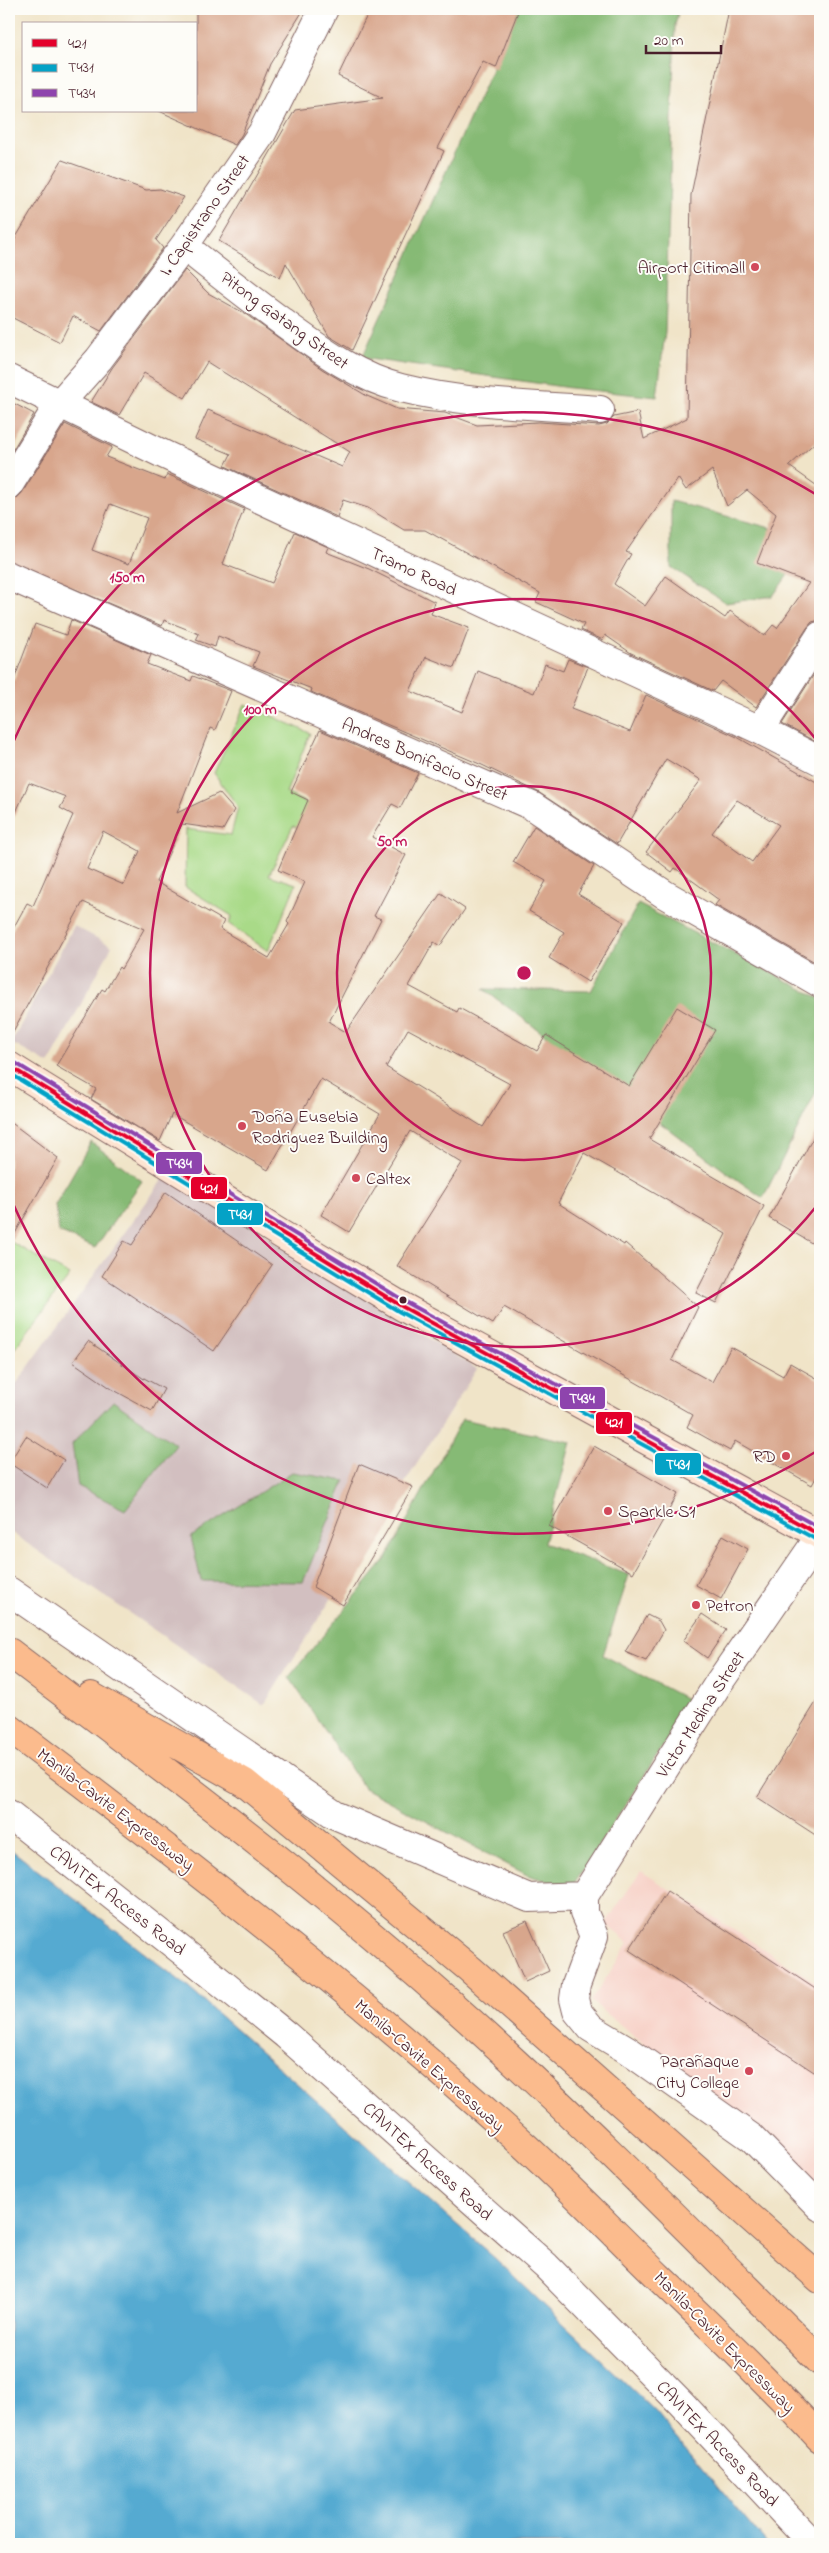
<svg xmlns="http://www.w3.org/2000/svg" width="829" height="2553" viewBox="0 0 829 2553" font-family="'Indie Flower',sans-serif">
<style>
.built{fill:#f7d1c7}
.industrial{fill:#d2bfc0}
.green{fill:#a9da88;stroke:#7a7c5a}
.forest{fill:#86ba74;stroke:#686c50}
.water{fill:#55aad1;stroke:#50647e}
.building{fill:#d8a68c;fill-rule:evenodd}
.lines{fill:none;stroke-linecap:round;stroke-linejoin:round}
.minor-casing{stroke:#846462;stroke-width:30}
.secondary-casing{stroke:#846462;stroke-width:30}
.motorway-casing{stroke:#846462;stroke-width:30}
.minor{stroke:#fff;stroke-width:28}
.secondary{stroke:#fde4d1;stroke-width:28}
.motorway{stroke:#fbbb8d;stroke-width:28}
.bus-1-casing{stroke:#fdfcf7;stroke-width:8}
.bus-2-casing{stroke:#fdfcf7;stroke-width:8}
.bus-3-casing{stroke:#fdfcf7;stroke-width:8}
.bus-1{stroke:#e4002b;stroke-width:4}
.bus-2{stroke:#04a2c6;stroke-width:4}
.bus-3{stroke:#8e44ad;stroke-width:4}
.ring{fill:none;stroke:#c2185b;stroke-width:2.5}
.poi-dot{fill:#d1495b;stroke:#fdfcf7;stroke-width:2}
.bus-dot{fill:#4a1f2b;stroke:#fdfcf7;stroke-width:2}
.labels{text-anchor:middle;stroke-width:4;stroke-linejoin:round;paint-order:stroke}
.street-label{font-size:18px;fill:#4a1f2b;stroke:#fdfcf7}
.poi-label{font-size:18px;fill:#4a1f2b;stroke:#fdfcf7;text-anchor:start}
.centre{fill:#c2185b;stroke:#fdfcf7;stroke-width:2.5}
.ring-label{font-size:15px;text-anchor:middle;font-weight:bold;fill:#c2185b;stroke:#fdfcf7;stroke-width:4;stroke-linejoin:round;paint-order:stroke}
.line-badge{stroke:#fdfcf7;stroke-width:2}
.badge-label{font-size:14px;text-anchor:middle;font-weight:bold;fill:#fff}
</style>
<rect width="100%" height="100%" fill="#fdfcf7"/>
<filter id="ink" filterUnits="userSpaceOnUse"><feTurbulence type="fractalNoise" baseFrequency=".02" numOctaves="2"/><feDisplacementMap in="SourceGraphic" scale="10" xChannelSelector="R" yChannelSelector="G"/><feConvolveMatrix kernelMatrix="1 2 1 2 8 2 1 2 1" color-interpolation-filters="sRGB"/></filter>
<filter id="wash" filterUnits="userSpaceOnUse"><feTurbulence type="fractalNoise" baseFrequency=".0096" numOctaves="4" result="noise"/><feDisplacementMap in="SourceGraphic" scale="20" xChannelSelector="R" yChannelSelector="G"/><feGaussianBlur stdDeviation="1.12" result="paint"/><feColorMatrix in="noise" values="0 0 0 0 0 0 0 0 0 0 0 0 0 0 0 0 0 1.4 0 .05"/><feComposite in="paint" operator="in"/></filter>
<g filter="url(#wash)">
<rect width="100%" height="100%" fill="#f0e4c8"/>
<path class="built" d="M641 1871 820 1985V2191L765 2141 591 2001 629 1943 605 1924Z"/>
<path class="industrial" d="M74 926 112 946 49 1064 11 1043Z
M168 1172 477 1369 264 1705 9 1531V1394Z"/>
<path class="green" d="M245 704 310 733 286 793 331 815 320 837 293 826 269 875 296 884 268 951 229 924 232 916 185 887 186 829 231 835 238 807 214 773Z
M9 1241 70 1275 9 1356Z"/>
<path class="forest" d="M519 9H679L675 25 665 332 657 397 570 388 362 358Z
M671 501 767 527 807 548 773 596 726 603 671 567Z
M638 904 820 998V1084L763 1198C668 1132 577 1057 483 989L591 991Z
M91 1142 142 1181 95 1248 59 1232 55 1205Z
M113 1401 176 1445 125 1510 78 1486 72 1444Z
M462 1419 571 1442 544 1543 629 1575 603 1655 692 1702 571 1888 527 1875 364 1788 289 1677 386 1559Z
M292 1472 345 1481 303 1582 201 1581 191 1537Z"/>
<path class="water" d="M9 1848 183 1983 498 2261 654 2410 767 2544H9Z"/>
<g id="blocks">
<path class="building" d="M196 9H304L270 64 242 134 235 145 159 111H196Z
M370 9H519L496 68 483 62 438 148 444 151 352 350 329 336 286 263 280 278 219 241 295 110 383 98 338 76Z
M729 9H820V438L789 466 820 488V620L812 622 807 628 756 707 721 681 713 691 631 653 605 635 603 640 581 630 584 624 536 602 540 593 425 530H404L368 508 343 500 337 517 225 466 231 454 195 439 208 410 342 467 350 452 207 362 185 398 144 373 119 415 91 402 112 368 185 270 208 293 244 313 322 369 367 396 397 409 445 413 477 425 539 422 599 426 607 424 614 417 638 412 644 439 687 418 691 195ZM712 470 727 506 747 490 776 514 757 563 809 583 777 628 773 625 764 636 730 611 725 618 666 576 645 606 614 584 631 554 626 552 678 478 686 490Z
M62 160 146 190 160 189 184 197 156 240 163 248 101 331 73 316 60 342 9 316V249Z
M9 401 34 414 9 456Z
M65 424 112 447 106 457 165 480 167 474 244 509 223 564 272 583 295 532 328 547 326 552 369 569 435 602 431 614 469 628 454 668 426 657 410 691 462 712 478 671 534 693 545 664 563 671 568 659 588 667 571 709 630 732 646 695 737 737 820 784V965L715 905 719 900 675 868 672 872 646 852 701 780 666 759 617 844 538 792 482 765 311 692 312 689 253 666 259 652 218 636 215 647 196 640 199 634 164 620 162 626 9 561V501L17 498 22 493ZM110 504 147 518 129 564 92 550ZM737 800 779 825 752 862 712 833Z
M71 620 151 655 147 664 191 681 193 676 231 691 215 730 210 728 177 813 219 793 234 810 223 830 182 824 156 882 224 921 220 929 269 958 289 924 287 922 305 882 278 870 308 800 291 792 320 730 418 773 400 808 392 804 372 837 406 855 374 916 381 919 329 1022 346 1032 441 893 465 909 440 946 434 942 409 986 457 1012 459 1008 537 1051 546 1035 629 1086 677 1007 715 1030 649 1139 764 1206 716 1303 696 1293 726 1234 584 1153 558 1203 624 1245 625 1243 698 1307 672 1360 712 1382 731 1347 783 1376 790 1363 820 1380V1470L812 1485 735 1441 730 1451 687 1427 693 1415 504 1307 493 1324 397 1266 462 1163 410 1131 349 1232 321 1215 380 1114 321 1079 268 1170 172 1114 160 1141 91 1099 96 1089 56 1066 102 989 105 991 119 967 121 969 144 929 83 902 9 1039V936L27 903 33 906 73 815 60 808 66 797 29 783 9 828V678L14 680 35 624 66 635ZM103 831 140 851 124 885 87 869ZM408 1029 510 1084 483 1127 386 1067Z
M820 665V744L782 724Z
M534 826 594 866 578 894 624 922 588 982 549 958 564 932 529 911 546 881 513 862Z
M9 1121 58 1158 9 1244Z
M820 1125V1248L769 1218Z
M166 1192 272 1265 214 1351 102 1276 124 1241 132 1245Z
M88 1341 144 1379V1378L164 1389 152 1411 112 1389 73 1362Z
M26 1436 64 1460 47 1488 9 1463Z
M594 1446 678 1494 633 1573 549 1526Z
M359 1464 413 1487 343 1605 313 1587Z
M723 1535 748 1549 721 1599 696 1585Z
M702 1614 726 1630 707 1658 683 1641Z
M647 1615 659 1621 664 1630 646 1661 625 1652Z
M820 1696V1838L757 1797Z
M667 1891 820 1992V2076L629 1950Z
M527 1921 549 1971 525 1982 503 1931Z"/>
</g>
</g>
<g filter="url(#ink)">
<use href="#blocks" fill-opacity="0" stroke="#846462" stroke-width="1"/>
<g class="lines">
<defs>
<path id="minor" d="M184 246C219 274 255 302 292 329 325 353 360 378 401 388 465 404 534 405 600 410
M9 379 165 455 760 730 820 761
M9 485 59 404 99 359 184 246 262 133 324 9
M9 576 532 806 664 894 820 983
M760 730 820 636
M9 1591 335 1815 529 1898 584 1896
M9 1814 196 1962 286 2035 546 2266 681 2403 813 2544
M584 1896V1913L594 1936 576 1985 574 1999 577 2011 591 2028 626 2049 752 2138 820 2207
M584 1896 718 1684 820 1536"/>
<path id="secondary" d="M9 1066 284 1236 403 1307 820 1535"/>
<path id="motorway" d="M9 1652C166 1771 324 1889 470 2021 591 2130 705 2247 820 2361
M91 1696 245 1783 470 1969 820 2279
M9 1728C186 1861 362 1999 527 2148 572 2190 615 2234 659 2277 714 2330 769 2383 820 2438"/>
</defs>
<use href="#minor" class="minor-casing"/>
<use href="#secondary" class="secondary-casing"/>
<use href="#motorway" class="motorway-casing"/>
<use href="#minor" class="minor"/>
<use href="#secondary" class="secondary"/>
<use href="#motorway" class="motorway"/>
<defs>
<path id="bus-1" d="M9 1066 403 1307 820 1535"/>
<path id="bus-2" d="M9 1073 400 1312 817 1540"/>
<path id="bus-3" d="M12 1061 406 1302 820 1528"/>
</defs>
<use href="#bus-1" class="bus-1-casing"/>
<use href="#bus-2" class="bus-2-casing"/>
<use href="#bus-3" class="bus-3-casing"/>
<use href="#bus-1" class="bus-1"/>
<use href="#bus-2" class="bus-2"/>
<use href="#bus-3" class="bus-3"/>
</g>
</g>
<g class="ring">
<circle cx="524" cy="973" r="187"/>
<path d="M819 1203A374 374 0 1 1 819 743"/>
<path d="M817 1451A561 561 0 0 1 10 1197M10 749A561 561 0 0 1 817 495"/>
</g>
<g class="poi-dot">
<circle cx="755" cy="267" r="5"/>
<circle cx="242" cy="1126" r="5"/>
<circle cx="356" cy="1178" r="5"/>
<circle cx="786" cy="1456" r="5"/>
<circle cx="608" cy="1511" r="5"/>
<circle cx="696" cy="1605" r="5"/>
<circle cx="749" cy="2071" r="5"/>
</g>
<circle class="bus-dot" cx="403" cy="1300" r="4.5"/>
<g class="labels">
<g class="street-label">
<text transform="translate(204 215) rotate(-55)" y="6">I. Capistrano Street</text>
<text transform="translate(285 320) rotate(36)" y="6">Pitong Gatang Street</text>
<text transform="translate(414 571) rotate(25)" y="6">Tramo Road</text>
<text transform="translate(425 759) rotate(24)" y="6">Andres Bonifacio Street</text>
<text transform="translate(700 1714) rotate(-57)" y="6">Victor Medina Street</text>
<text transform="translate(116 1809) rotate(37)" y="6">Manila–Cavite Expressway</text>
<text transform="translate(118 1900) rotate(38)" y="6">CAVITEX Access Road</text>
<text transform="translate(430 2065) rotate(41)" y="6">Manila–Cavite Expressway</text>
<text transform="translate(428 2161) rotate(42)" y="6">CAVITEX Access Road</text>
<text transform="translate(725 2342) rotate(45)" y="6">Manila–Cavite Expressway</text>
<text transform="translate(718 2443) rotate(46)" y="6">CAVITEX Access Road</text>
</g>
<g class="poi-label">
<text x="745" y="273" text-anchor="end">Airport Citimall</text>
<text x="252" y="1122">Doña Eusebia<tspan x="252" dy="21">Rodriguez Building</tspan></text>
<text x="366" y="1184">Caltex</text>
<text x="776" y="1462" text-anchor="end">RD</text>
<text x="618" y="1517">Sparkle S1</text>
<text x="706" y="1611">Petron</text>
<text x="739" y="2067" text-anchor="end">Parañaque<tspan x="739" dy="21">City College</tspan></text>
</g>
</g>
<circle cx="524" cy="973" r="8" class="centre"/>
<g class="ring-label">
<text x="127" y="582">150 m</text>
<text x="260" y="714">100 m</text>
<text x="392" y="846">50 m</text>
</g>
<g class="line-badge">
<rect x="155" y="1151" width="48" height="24" rx="5" fill="#8e44ad"/>
<rect x="190" y="1176" width="38" height="24" rx="5" fill="#e4002b"/>
<rect x="216" y="1202" width="48" height="24" rx="5" fill="#04a2c6"/>
<rect x="559" y="1386" width="47" height="24" rx="5" fill="#8e44ad"/>
<rect x="595" y="1411" width="38" height="24" rx="5" fill="#e4002b"/>
<rect x="654" y="1452" width="48" height="24" rx="5" fill="#04a2c6"/>
</g>
<g class="badge-label">
<text x="179" y="1168">T434</text>
<text x="209" y="1193">421</text>
<text x="240" y="1219">T431</text>
<text x="582" y="1403">T434</text>
<text x="614" y="1427">421</text>
<text x="678" y="1469">T431</text>
</g>
<rect width="829" height="2553" fill="none" stroke="#fdfcf7" stroke-width="30"/>
<rect x="22" y="22" width="175" height="90" fill="#fdfcf7" stroke="#b5a4a5"/>
<rect x="32" y="39" width="25" height="8" fill="#e4002b" stroke="#b5a4a5"/>
<text x="68" y="48" font-size="15" fill="#4a1f2b">421</text>
<rect x="32" y="64" width="25" height="8" fill="#04a2c6" stroke="#b5a4a5"/>
<text x="68" y="72" font-size="15" fill="#4a1f2b">T431</text>
<rect x="32" y="89" width="25" height="8" fill="#8e44ad" stroke="#b5a4a5"/>
<text x="68" y="98" font-size="15" fill="#4a1f2b">T434</text>
<path d="M646 45v8h75v-8" fill="none" stroke="#4a1f2b" stroke-width="2.5"/>
<text x="654" y="45" font-size="15" fill="#4a1f2b" stroke="#fdfcf7" stroke-width="4" paint-order="stroke">20 m</text>
</svg>
